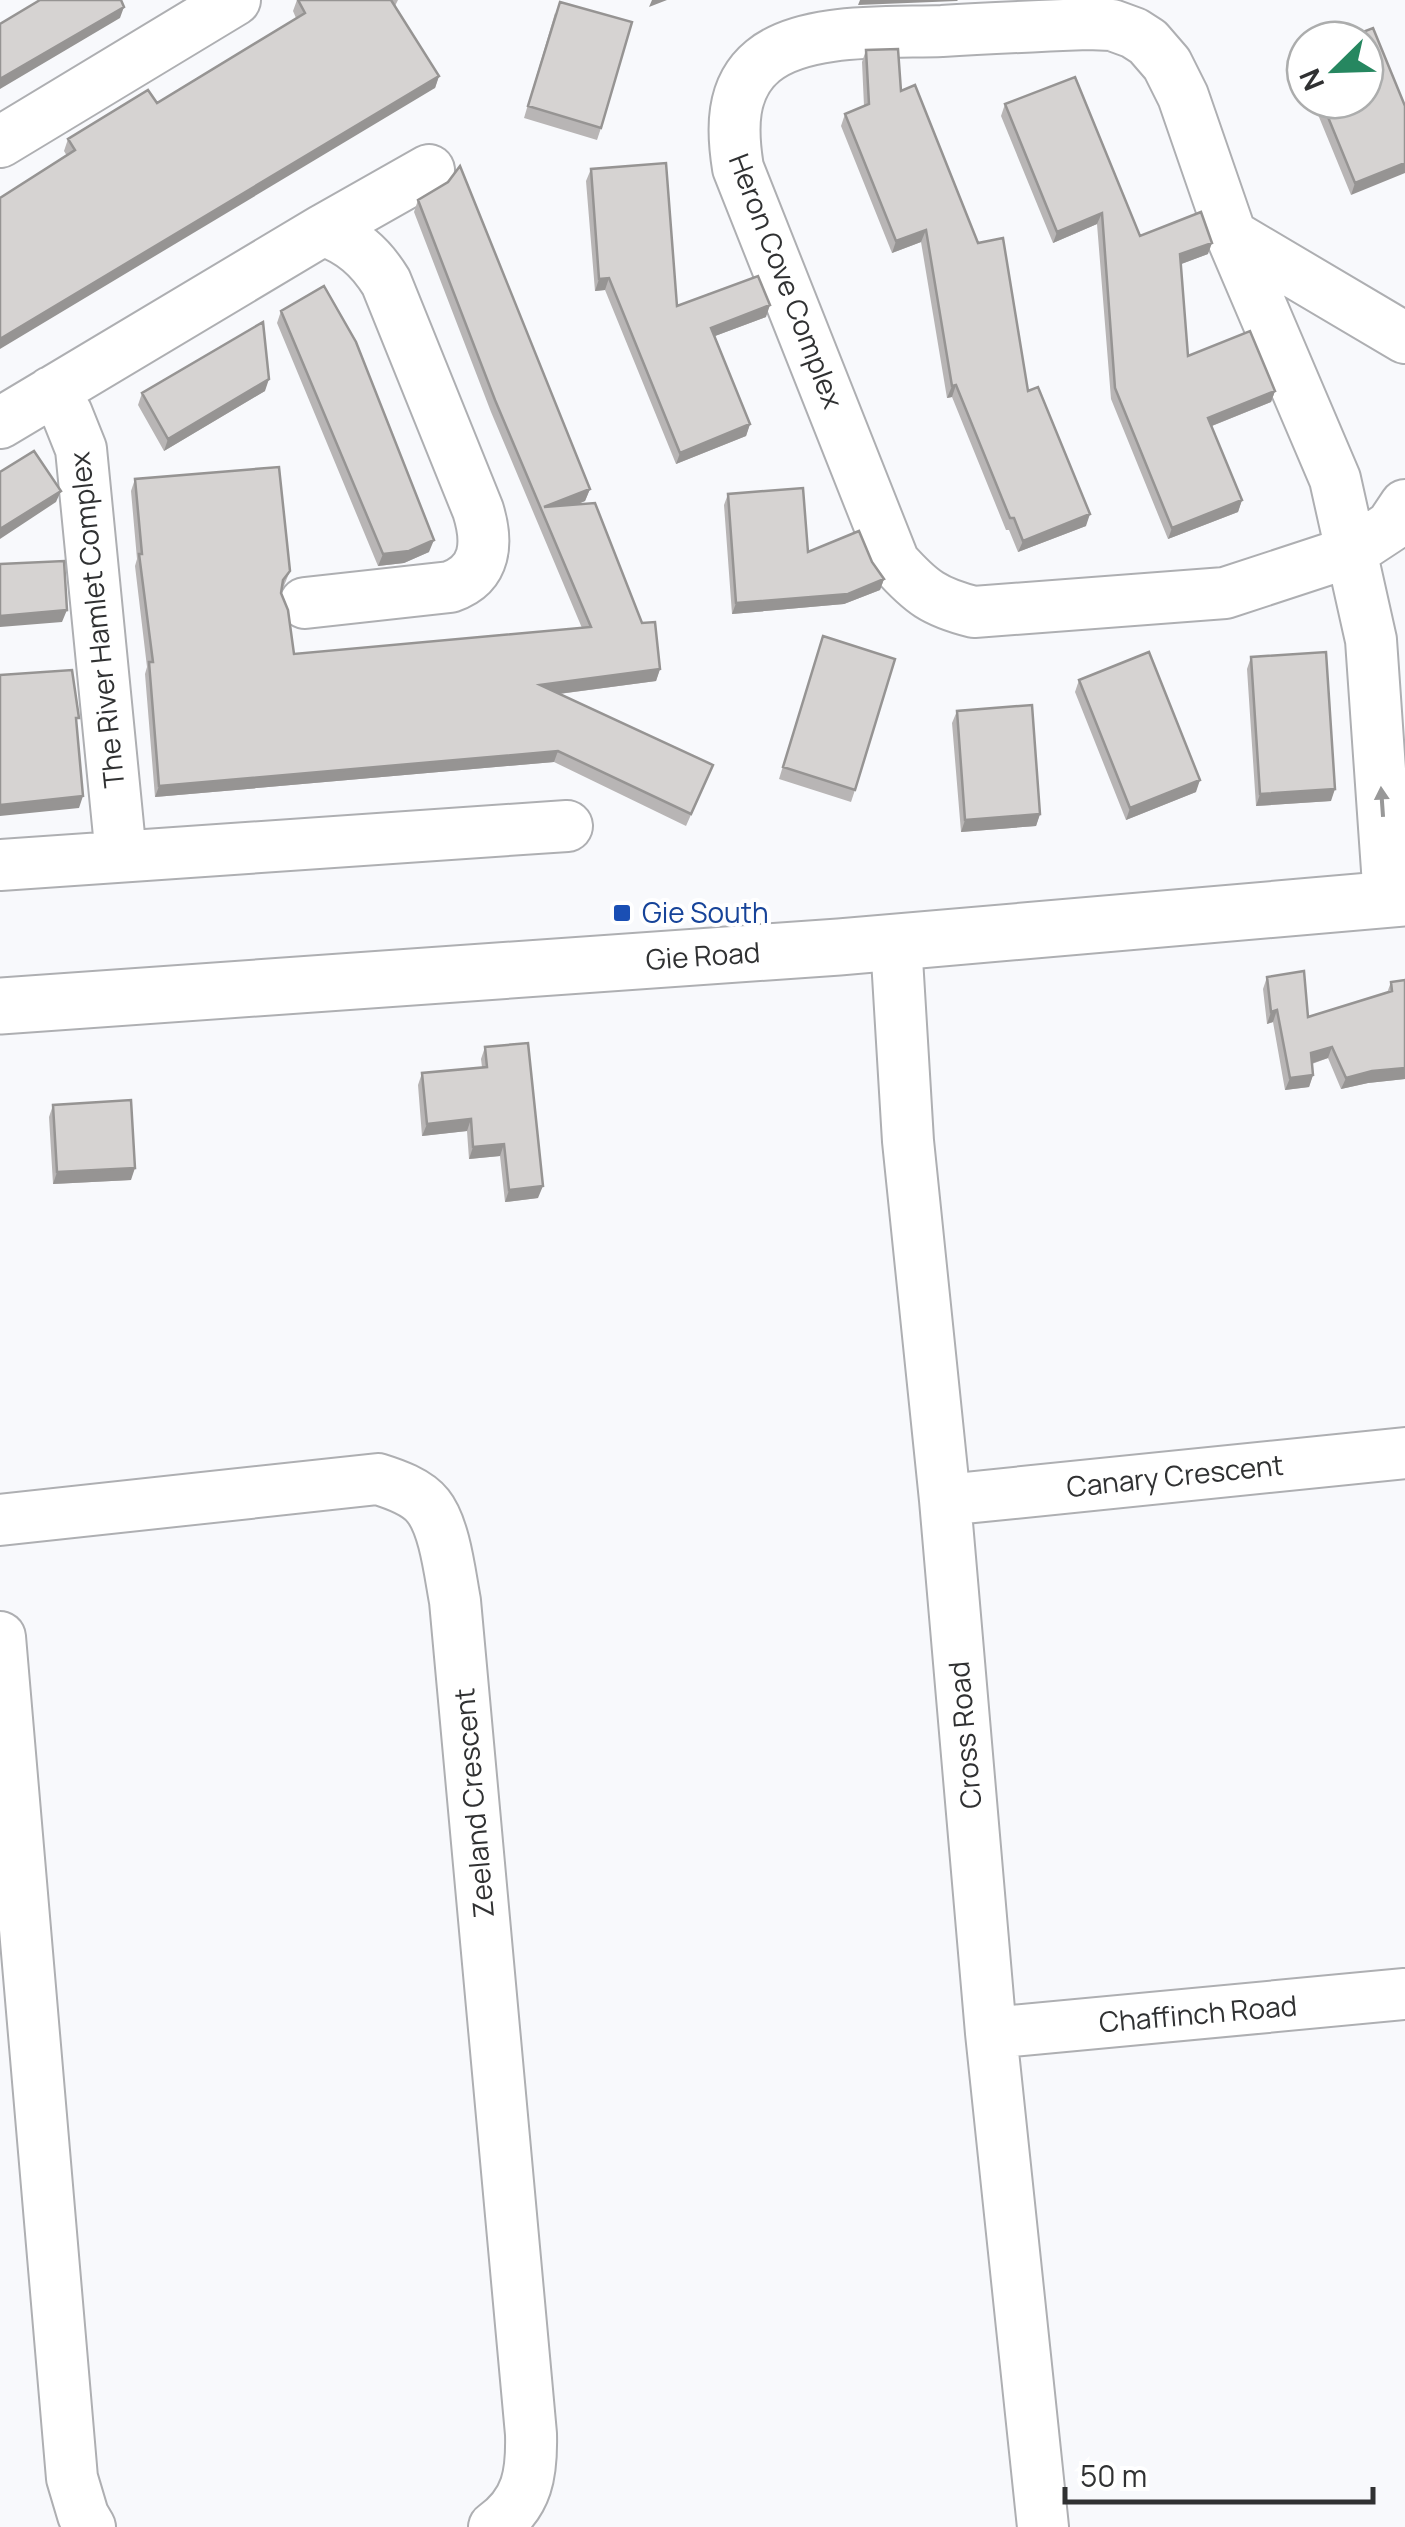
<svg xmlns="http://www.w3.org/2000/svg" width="1405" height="2527" viewBox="0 0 1405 2527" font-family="Manrope,sans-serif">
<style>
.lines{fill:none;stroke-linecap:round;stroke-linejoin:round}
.minor-casing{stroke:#aeafb2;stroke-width:54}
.tertiary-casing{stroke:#aeafb2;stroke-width:59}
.minor{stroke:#fff;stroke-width:50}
.tertiary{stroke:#fff;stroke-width:55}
.wall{fill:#b8b5b5}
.shaded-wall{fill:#969493}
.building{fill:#d6d3d2;stroke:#969493;stroke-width:2.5}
.oneway{fill:#989898}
.transit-dot{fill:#1a4fb4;stroke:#fff;stroke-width:4}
.labels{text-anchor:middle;stroke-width:8;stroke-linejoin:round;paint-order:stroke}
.street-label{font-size:28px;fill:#303132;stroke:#fff}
.transit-label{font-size:28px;fill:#164399;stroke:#fff;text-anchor:start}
</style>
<rect width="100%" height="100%" fill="#f8f9fc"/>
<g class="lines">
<defs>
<path id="minor" d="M0 142 235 0
M323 230 429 170
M1231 235 1405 338
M51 392 67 414 81 449 121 856
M0 423 323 230C352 241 370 256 386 282L478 510C488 542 487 574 450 587L305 603
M0 865 567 826
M1389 899 1371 640 1335 479 1231 235 1183 96 1167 64 1148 42 1134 33 1112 25 1088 24C1039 26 991 28 942 31 890 33 804 27 763 61 730 88 732 131 738 168L894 562C921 592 934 602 974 612L1225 593 1353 551 1391 526 1405 505
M896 942 908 1141 945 1500 991 2033 1043 2527
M945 1500 1405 1453
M0 1520 378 1479C394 1484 417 1492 428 1506 445 1527 450 1575 455 1601L531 2434C532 2473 528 2503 494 2527
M0 1637 72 2478 83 2515 90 2527
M991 2033 1405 1994"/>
<path id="tertiary" d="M0 1006 839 947 1405 898"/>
</defs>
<use href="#minor" class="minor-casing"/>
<use href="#tertiary" class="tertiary-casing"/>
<use href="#minor" class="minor"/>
<use href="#tertiary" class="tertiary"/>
</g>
<path class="wall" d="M297 0H398L395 6 439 76 435 88 67 156 64 151 68 139 157 103 296 18 293 11Z
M555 13 601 128 597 140 524 118Z
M866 50 901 91 1086 526 1018 552 1009 530H1006L952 397 947 398 921 242 892 253 841 126 845 114 864 106 862 62Z
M1303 55H1305V82L1299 67Z
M1312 100H1365L1405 106 1351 195Z
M1005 104 1140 236 1208 254 1181 264 1188 356 1275 391 1271 402 1212 426 1242 500 1238 512 1168 539 1111 399 1097 224 1053 243 1001 116Z
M591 169 677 306 766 317 715 336 750 424 746 436 676 464 605 290 595 291 586 181Z
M418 200 590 489 585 501 576 505 660 669 656 681 559 694 713 765 686 826 554 762 155 797 145 674 147 667 135 566 137 559 131 491 135 479 290 571 281 593 294 654 582 628 491 412 414 212Z
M281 311 429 552 404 563 378 566 277 323Z
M265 391 164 451 138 405 142 393Z
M728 494 808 552 872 562 884 579 880 590 844 604 732 614 724 505Z
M819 648 855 790 851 802 779 779Z
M1251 657 1331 801 1256 806 1247 669Z
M1079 680 1196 792 1126 820 1075 692Z
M957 711 1040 814 1036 826 961 832 952 723Z
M1267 977 1308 1017 1387 993 1391 982 1405 980V1079L1368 1083 1341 1089 1328 1058 1312 1064 1313 1075 1309 1087 1285 1090 1273 1022 1267 1024 1263 989Z
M485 1047 538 1198 505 1202 500 1156 469 1159 467 1131 422 1136 418 1085 422 1073 482 1067 481 1059Z
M53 1105 131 1180 53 1184 49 1117Z"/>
<path class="shaded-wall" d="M652 0H667L649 7Z
M860 0H958L957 1 858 5Z
M124 7 120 18 0 89V79Z
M439 76 435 88 0 349V339Z
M1405 163V173L1351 195 1355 183Z
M1102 213 1097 224 1053 243 1057 232Z
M926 230 921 242 892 253 896 241Z
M1212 243 1208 254 1176 266 1180 254Z
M609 278 605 290 595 291 599 279Z
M770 305 766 317 707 339 711 328Z
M269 379 265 391 164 451 168 439Z
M956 385 952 397 947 398 952 386Z
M1275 391 1271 402 1204 429 1208 418Z
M750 424 746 436 676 464 680 453Z
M590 489 585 501 545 517 544 507Z
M61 491 56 502 0 539V529Z
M1242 500 1238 512 1168 539 1172 528Z
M1090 514 1086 526 1018 552 1023 541Z
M434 540 429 552 404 563 378 566 383 554Z
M884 579 880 590 844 604 732 614 736 603Z
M67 610 62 622 0 627V616Z
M660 669 656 681 535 697 540 685Z
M558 751 554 762 155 797 159 786Z
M1200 780 1196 792 1126 820 1130 808Z
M1335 789 1331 801 1256 806 1260 794Z
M83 796 79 808 0 816V805Z
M1040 814 1036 826 961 832 965 820Z
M1277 1010 1273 1022 1267 1024 1271 1012Z
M1332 1047 1328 1058 1307 1065 1311 1053Z
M1405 1068V1079L1368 1083 1341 1089 1346 1078 1372 1071Z
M1313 1075 1309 1087 1285 1090 1290 1078Z
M471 1119 467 1131 422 1136 427 1124Z
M504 1144 500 1156 469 1159 473 1147Z
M135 1168 131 1180 53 1184 57 1172Z
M543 1186 538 1198 505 1202 509 1190Z"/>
<path class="building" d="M40 0H121L124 7 0 79V24Z
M298 0H391L439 76 0 339V198L75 150 68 139 148 90 157 103 305 13Z
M560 2 632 22 601 128 528 106Z
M1373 28 1405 106V163L1355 183 1321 100H1365V40H1342Z
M898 49 901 91 915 85 978 243 1003 238 1028 391 1038 387 1090 514 1023 541 1014 518H1010L956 385 952 386 926 230 896 241 845 114 869 104 866 50Z
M1075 77 1140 236 1201 212 1212 243 1180 254 1188 356 1250 331 1275 391 1208 418 1242 500 1172 528 1115 388 1102 213 1057 232 1005 104Z
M666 163 677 306 758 276 770 305 711 328 750 424 680 453 609 278 599 279 591 169Z
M460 166 590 489 544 507 595 503 642 623 655 622 660 669 540 685 713 765 691 814 558 751 159 786 149 662H153L139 554H142L135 479 279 467 290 571 283 580 281 593 288 610 294 654 591 627 495 400 418 200 448 182Z
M324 286 356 342 434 540 409 551 383 554 281 311Z
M263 322 269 379 168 439 142 393Z
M34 451 61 491 0 529V472Z
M803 488 808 552 859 531 872 562 884 579 848 594 736 603 728 494Z
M64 561 67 610 0 616V564Z
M823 636 895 659 855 790 783 767Z
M1149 652 1200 780 1130 808 1079 680Z
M1326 652 1335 789 1260 794 1251 657Z
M72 670 79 718H76L83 796 0 805V675Z
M1032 705 1040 814 965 820 957 711Z
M1304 971 1308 1017 1392 991 1391 982 1405 980V1068L1372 1071 1346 1078 1332 1047 1311 1053 1313 1075 1290 1078 1277 1010 1271 1012 1267 977Z
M528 1043 543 1186 509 1190 504 1144 473 1147 471 1119 427 1124 422 1073 487 1067 485 1047Z
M131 1100 135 1168 57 1172 53 1105Z"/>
<defs><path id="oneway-solid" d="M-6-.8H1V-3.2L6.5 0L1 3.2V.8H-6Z" transform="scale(2.5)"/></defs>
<use class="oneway" href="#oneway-solid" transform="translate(1382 802) rotate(-94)"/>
<rect class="transit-dot" x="612" y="903" width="20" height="20" rx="5"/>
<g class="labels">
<g class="street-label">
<text transform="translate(786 281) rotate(69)" y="10">Heron Cove Complex</text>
<text transform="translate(97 620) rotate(-96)" y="10">The River Hamlet Complex</text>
<text transform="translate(703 956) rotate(-4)" y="10">Gie Road</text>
<text transform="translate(1175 1476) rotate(-6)" y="10">Canary Crescent</text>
<text transform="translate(965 1735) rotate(-95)" y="10">Cross Road</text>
<text transform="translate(474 1803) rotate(-95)" y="10">Zeeland Crescent</text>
<text transform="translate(1198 2014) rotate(-5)" y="10">Chaffinch Road</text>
</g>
<g class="transit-label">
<text x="642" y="923">Gie South</text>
</g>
</g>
<g transform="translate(1335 70) rotate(247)"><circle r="48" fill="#ffffff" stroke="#acadad" stroke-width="2.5"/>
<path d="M0-8L18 38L0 25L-18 38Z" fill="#268760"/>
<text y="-15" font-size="28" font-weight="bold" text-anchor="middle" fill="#303132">N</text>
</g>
<path d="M1065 2487v15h308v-15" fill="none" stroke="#303132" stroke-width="5"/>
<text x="1080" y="2487" font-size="30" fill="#303132" stroke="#ffffff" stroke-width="8" paint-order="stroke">50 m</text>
</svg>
